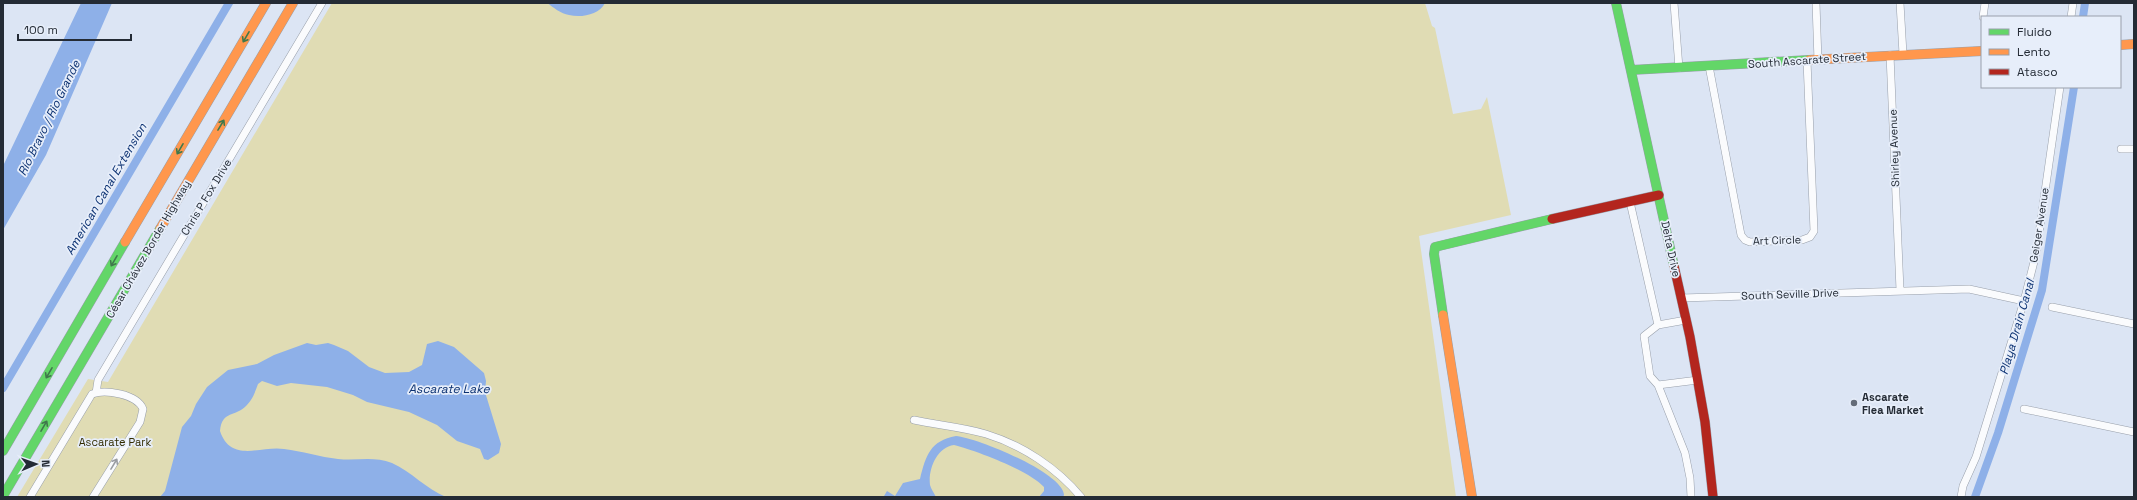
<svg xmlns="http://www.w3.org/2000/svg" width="2137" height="500" viewBox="0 0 2137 500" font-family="'Space Grotesk',sans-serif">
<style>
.green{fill:#e0dcb4}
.water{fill:#8eb0e8}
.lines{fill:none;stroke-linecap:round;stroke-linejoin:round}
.canal{stroke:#8eb0e8;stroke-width:8}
.street-casing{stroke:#989faa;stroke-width:8}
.fast-casing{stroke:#989faa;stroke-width:10}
.slow-casing{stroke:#989faa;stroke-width:10}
.jam-casing{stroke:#989faa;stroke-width:10}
.street{stroke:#fafbfd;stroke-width:7}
.fast{stroke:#63d668;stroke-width:9}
.slow{stroke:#ff974d;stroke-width:9}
.jam{stroke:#b3261e;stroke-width:9}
.oneway{stroke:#40784c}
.oneway2{stroke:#9a9da3}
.poi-dot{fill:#646c78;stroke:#e7eefa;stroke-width:1.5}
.labels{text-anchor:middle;stroke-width:3.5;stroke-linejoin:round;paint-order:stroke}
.street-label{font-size:11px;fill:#242b35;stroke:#e7eefa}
.poi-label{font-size:11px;font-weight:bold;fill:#242b35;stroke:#e7eefa;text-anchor:start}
.park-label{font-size:11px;fill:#322c00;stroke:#e7eefa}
.water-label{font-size:12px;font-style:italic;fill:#0a3071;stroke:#e7eefa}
</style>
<rect width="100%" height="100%" fill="#dce5f4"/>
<path class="green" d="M332 3H1425L1432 26 1435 28 1453 114 1481 109 1487 97 1511 215 1419 236 1456 497H17L88 379 108 382Z"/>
<path class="water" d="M81 3H112L46 155 3 230V166Z
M547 3H605C599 15 581 18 569 15 561 14 553 7 547 3Z
M438 341 454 347 484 373 486 381 485 392 501 444 499 453 488 460 484 459 480 449 457 441 437 425 409 412 367 402 353 395 327 387 291 383 277 386 262 381 258 384C255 392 253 399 246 406 236 417 222 410 220 431 231 464 262 445 284 449 302 451 320 457 338 459 357 461 374 456 392 463 412 472 426 489 446 497H160L165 491 182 427 191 416 196 404 207 387 228 370 257 364 274 355 307 343 316 345 328 343 334 345 348 351 369 367 385 373 409 372 422 365 427 344Z
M956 436C978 438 1063 473 1064 495L1063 497H1039L1044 491V487C1028 470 977 451 954 445 937 447 928 469 930 485 931 489 934 493 936 497L884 496 887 491 895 496 903 483 920 479C926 455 930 441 956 436Z"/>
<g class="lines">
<path class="canal" d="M2083 17 2085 3
M3 388 229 3
M1975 497 1998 433 2042 290 2074 87"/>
<defs>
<path id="street" d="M1674 3 1679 68
M1816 3 1818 61
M1900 3 1903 54
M1983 17 1985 3
M2071 17 2073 3
M1890 55 1900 290
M1709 66 1741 235 1745 240 1750 242 1802 240 1810 237 1814 231 1807 61
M2121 149H2134
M1630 202 1658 325
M1681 298 1969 289 2024 301
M2052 307 2134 324
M1686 320 1658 325 1644 336 1650 376 1658 385 1685 453 1690 478 1691 497
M1658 385 1698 380
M96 393 98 380 322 3
M2024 409 2134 432
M914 420C937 425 962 427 986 434 1022 445 1057 468 1081 497
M30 497 92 394C105 389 137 394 143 409L140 422 93 497
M1961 497 1963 486 1976 457 2024 301 2036 254 2060 87"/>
<path id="fast" d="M1616 3 1674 266
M1631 70 1809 60
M1443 315 1434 254 1435 247 1552 219
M3 451 125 242
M3 496 160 229"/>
<path id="slow" d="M2120 45 2134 44
M1809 60 1982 51
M160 229 293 3
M125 242 266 3
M1443 315 1472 497"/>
<path id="jam" d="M1552 219 1659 195
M1674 266 1690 337 1705 422 1713 497"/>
</defs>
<use href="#street" class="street-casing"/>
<use href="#fast" class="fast-casing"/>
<use href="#slow" class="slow-casing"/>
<use href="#jam" class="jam-casing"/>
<use href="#street" class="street"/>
<use href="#fast" class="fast"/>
<use href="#slow" class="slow"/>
<use href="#jam" class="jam"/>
</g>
<defs><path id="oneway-shaft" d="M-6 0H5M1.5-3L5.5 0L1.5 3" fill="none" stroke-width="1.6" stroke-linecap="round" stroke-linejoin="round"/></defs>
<g class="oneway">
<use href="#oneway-shaft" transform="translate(246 37) rotate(120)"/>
<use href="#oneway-shaft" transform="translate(221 125) rotate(-59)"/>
<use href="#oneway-shaft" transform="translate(180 149) rotate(120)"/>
<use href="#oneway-shaft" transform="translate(114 261) rotate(120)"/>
<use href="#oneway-shaft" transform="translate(49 373) rotate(120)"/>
<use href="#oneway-shaft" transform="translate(44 426) rotate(-60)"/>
</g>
<use class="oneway2" href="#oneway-shaft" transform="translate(114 464) rotate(-59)"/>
<circle class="poi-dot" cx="1854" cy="403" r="4"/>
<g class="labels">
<g class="street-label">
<text transform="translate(1807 60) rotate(-4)" y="4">South Ascarate Street</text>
<text transform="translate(1894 148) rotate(-92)" y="4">Shirley Avenue</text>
<text transform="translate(206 197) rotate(-59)" y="4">Chris P Fox Drive</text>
<text transform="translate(2039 225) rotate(-81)" y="4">Geiger Avenue</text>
<text transform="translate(1777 240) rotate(-2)" y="4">Art Circle</text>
<text transform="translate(148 249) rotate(-60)" y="4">César Chávez Border Highway</text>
<text transform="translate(1671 249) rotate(78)" y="4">Delta Drive</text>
<text transform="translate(1790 294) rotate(-2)" y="4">South Seville Drive</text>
</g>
<g class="poi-label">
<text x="1862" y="401">Ascarate<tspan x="1862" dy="13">Flea Market</tspan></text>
</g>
<g class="park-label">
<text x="115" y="446">Ascarate Park</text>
</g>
<g class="water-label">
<text transform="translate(49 118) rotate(-64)" y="4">Río Bravo / Rio Grande</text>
<text transform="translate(106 189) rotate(-60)" y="4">American Canal Extension</text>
<text transform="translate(2017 327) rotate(-74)" y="4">Playa Drain Canal</text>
<text x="449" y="393">Ascarate Lake</text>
</g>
</g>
<rect width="2137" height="500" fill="none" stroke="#242b35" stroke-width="8"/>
<rect x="1981" y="16" width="140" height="72" fill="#e7eefa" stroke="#99a0ab"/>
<rect x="1989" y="29" width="20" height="6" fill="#63d668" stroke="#99a0ab"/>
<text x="2017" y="36" font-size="12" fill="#242b35">Fluido</text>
<rect x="1989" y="49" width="20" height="6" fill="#ff974d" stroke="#99a0ab"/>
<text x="2017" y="56" font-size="12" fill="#242b35">Lento</text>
<rect x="1989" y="69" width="20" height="6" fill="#b3261e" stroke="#99a0ab"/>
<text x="2017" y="76" font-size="12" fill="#242b35">Atasco</text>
<g transform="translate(36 464) rotate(88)" stroke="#e7eefa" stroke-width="3" paint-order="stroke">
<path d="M0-3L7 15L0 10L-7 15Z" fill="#242b35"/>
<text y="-6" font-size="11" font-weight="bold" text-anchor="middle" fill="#242b35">N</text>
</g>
<path d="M18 34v6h113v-6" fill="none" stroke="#242b35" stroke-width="2"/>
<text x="24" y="34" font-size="12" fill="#242b35" stroke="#e7eefa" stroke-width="3" paint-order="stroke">100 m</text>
</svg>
